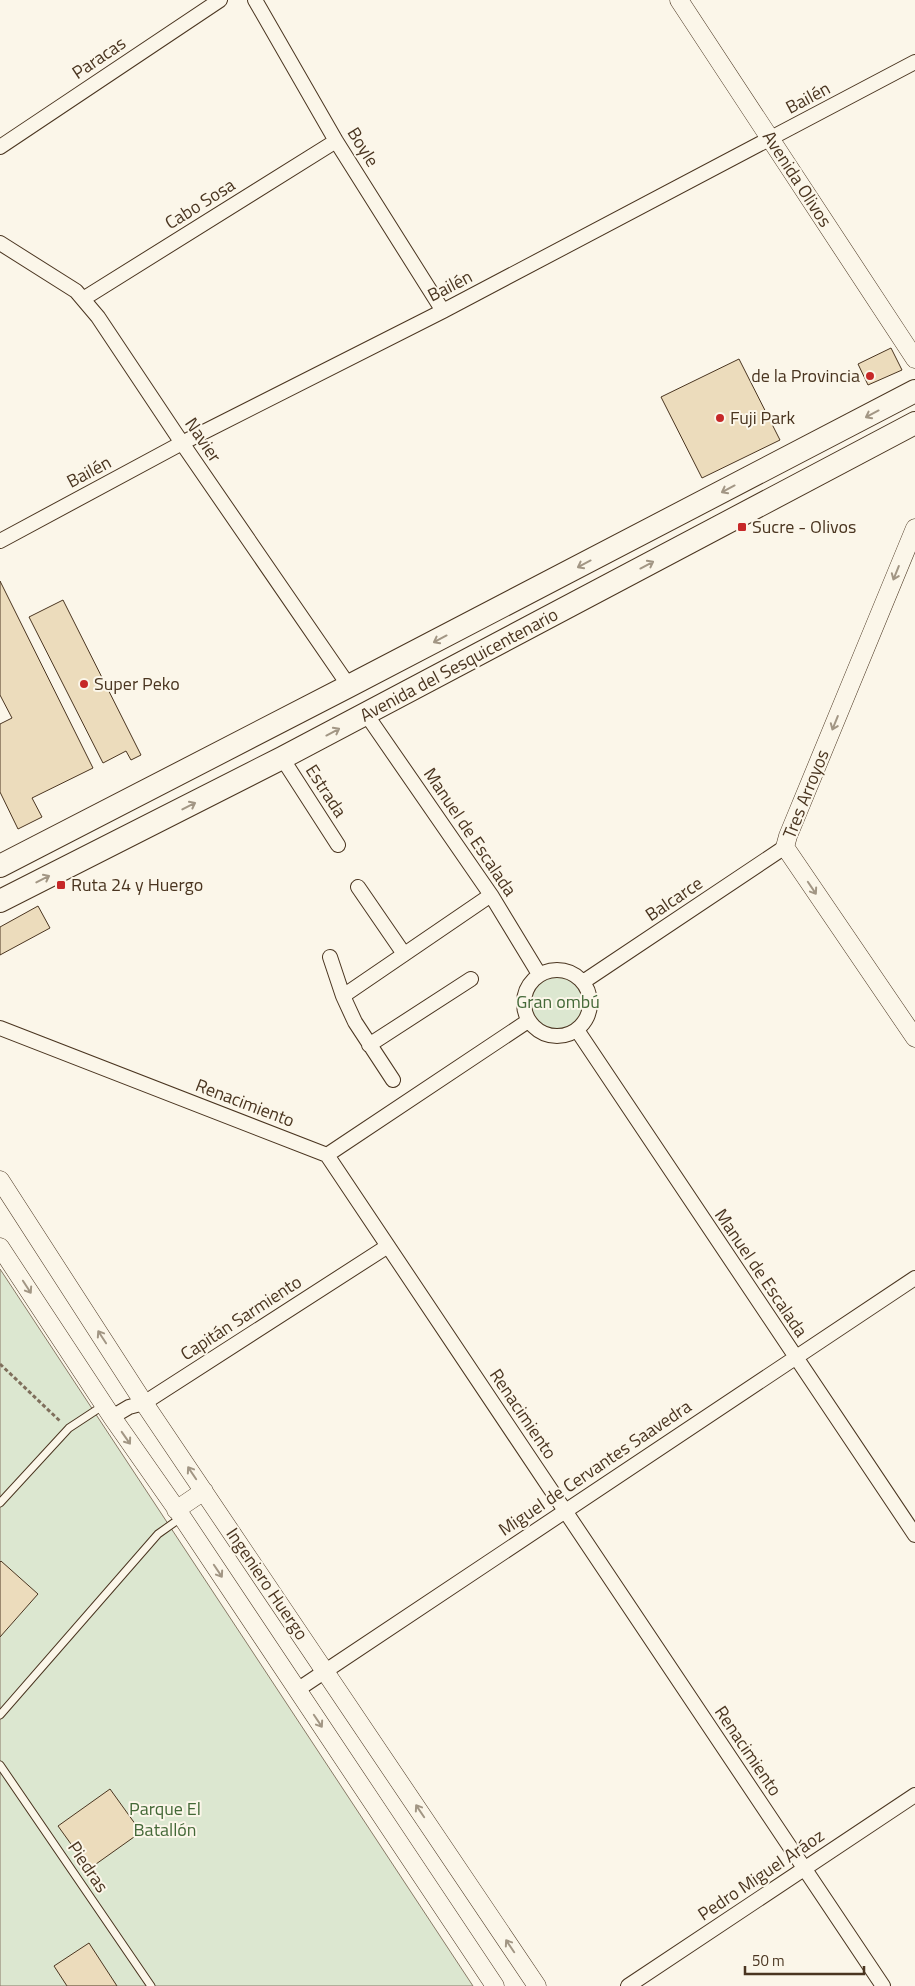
<svg xmlns="http://www.w3.org/2000/svg" width="915" height="1986" viewBox="0 0 915 1986" font-family="'Titillium Web',sans-serif">
<style>
.green{fill:#dce7d0;stroke:#887966}
.building{fill:#ecdcbc;stroke:#4a3520}
.lines{fill:none;stroke-linecap:round;stroke-linejoin:round}
.service-casing{stroke:#4a3520;stroke-width:9}
.minor-casing{stroke:#4a3520;stroke-width:16}
.tertiary-casing{stroke:#4a3520;stroke-width:19}
.primary-casing{stroke:#4a3520;stroke-width:24}
.path{stroke:#7f6f5c;stroke-width:3;stroke-dasharray:4 2.5;stroke-linecap:butt}
.service{stroke:#fbf6e9;stroke-width:7}
.minor{stroke:#fbf6e9;stroke-width:14}
.tertiary{stroke:#fbf6e9;stroke-width:18}
.primary{stroke:#fbf6e9;stroke-width:22}
.oneway{stroke:#a29684}
.poi-dot{fill:#c62828;stroke:#fbf6e9;stroke-width:2}
.labels{text-anchor:middle;stroke-width:4;stroke-linejoin:round;paint-order:stroke}
.street-label{font-size:18px;fill:#4a3520;stroke:#fbf6e9}
.poi-label{font-size:18px;fill:#4a3520;stroke:#fbf6e9;text-anchor:start}
.park-label{font-size:18px;fill:#436837;stroke:#fbf6e9}
</style>
<rect width="100%" height="100%" fill="#fbf6e9"/>
<path class="green" d="M529 1002a29 29 0 1 1 58 0a29 29 0 1 1-58 0Z
M0 1269 473 1986H0Z"/>
<path class="building" d="M891 348 902 370 868 385 858 364Z
M739 359 780 440 702 478 661 397Z
M0 581 93 768 32 798 42 817 18 829 0 792V724L12 718 0 695Z
M63 600 141 755 131 760 126 751 103 763 29 617Z
M38 906 50 928 0 955V927Z
M1 1561 38 1594 0 1637V1562Z
M110 1789 141 1832 89 1869 58 1826Z
M89 1943 117 1986H67L54 1966Z"/>
<g class="lines">
<defs>
<path id="service" d="M0 1503 69 1428 104 1405
M0 1715 158 1534 182 1517
M0 1765 151 1986"/>
<path id="minor" d="M255 0 336 141 443 311
M0 147 220 0
M0 243 76 291 98 317 182 443 349 686
M83 299 336 141
M0 541 182 443 443 311 915 62
M366 714 491 895 539 974
M282 758 338 845
M358 887 404 954
M330 957 343 996
M524 1003a33 33 0 1 1 66 0a33 33 0 1 1-66 0Z
M583 982 785 847
M0 1028 327 1155 883 1986
M577 1030 915 1535
M369 1045 471 979
M393 1080 355 1022 343 996 491 895
M327 1155 528 1021
M112 1417 129 1407 144 1403 388 1246
M297 1690 915 1278
M628 1986 915 1795"/>
<path id="tertiary" d="M679 0 915 359
M915 528 788 836 785 847 915 1038
M0 1180 144 1403 537 1986
M0 1247 112 1417 182 1517 495 1986
M176 1510 204 1491"/>
<path id="primary" d="M0 866 349 686 915 391
M0 901 282 758 915 423"/>
</defs>
<use href="#service" class="service-casing"/>
<use href="#minor" class="minor-casing"/>
<use href="#tertiary" class="tertiary-casing"/>
<use href="#primary" class="primary-casing"/>
<path class="path" d="M0 1364 61 1422"/>
<use href="#service" class="service"/>
<use href="#minor" class="minor"/>
<use href="#tertiary" class="tertiary"/>
<use href="#primary" class="primary"/>
</g>
<defs><path id="oneway-shaft" d="M-6 0H5M1.5-3L5.5 0L1.5 3" fill="none" stroke-width="1.6" stroke-linecap="round" stroke-linejoin="round" transform="scale(1.25)"/></defs>
<g class="oneway">
<use href="#oneway-shaft" transform="translate(872 414) rotate(152)"/>
<use href="#oneway-shaft" transform="translate(728 489) rotate(152)"/>
<use href="#oneway-shaft" transform="translate(584 564) rotate(152)"/>
<use href="#oneway-shaft" transform="translate(647 565) rotate(-28)"/>
<use href="#oneway-shaft" transform="translate(896 573) rotate(112)"/>
<use href="#oneway-shaft" transform="translate(440 639) rotate(152)"/>
<use href="#oneway-shaft" transform="translate(835 723) rotate(112)"/>
<use href="#oneway-shaft" transform="translate(333 732) rotate(-28)"/>
<use href="#oneway-shaft" transform="translate(189 806) rotate(-27)"/>
<use href="#oneway-shaft" transform="translate(43 879) rotate(-27)"/>
<use href="#oneway-shaft" transform="translate(812 888) rotate(56)"/>
<use href="#oneway-shaft" transform="translate(27 1287) rotate(57)"/>
<use href="#oneway-shaft" transform="translate(102 1337) rotate(-123)"/>
<use href="#oneway-shaft" transform="translate(126 1438) rotate(55)"/>
<use href="#oneway-shaft" transform="translate(192 1473) rotate(-124)"/>
<use href="#oneway-shaft" transform="translate(218 1571) rotate(56)"/>
<use href="#oneway-shaft" transform="translate(318 1721) rotate(56)"/>
<use href="#oneway-shaft" transform="translate(420 1811) rotate(-124)"/>
<use href="#oneway-shaft" transform="translate(510 1946) rotate(-124)"/>
</g>
<g class="poi-dot">
<circle cx="870" cy="376" r="5"/>
<circle cx="720" cy="418" r="5"/>
<rect x="737" y="522" width="10" height="10" rx="2.5"/>
<circle cx="84" cy="684" r="5"/>
<rect x="56" y="880" width="10" height="10" rx="2.5"/>
</g>
<g class="labels">
<g class="street-label">
<text transform="translate(99 58) rotate(-34)" y="6">Paracas</text>
<text transform="translate(808 98) rotate(-28)" y="6">Bailén</text>
<text transform="translate(363 147) rotate(58)" y="6">Boyle</text>
<text transform="translate(797 179) rotate(57)" y="6">Avenida Olivos</text>
<text transform="translate(200 204) rotate(-32)" y="6">Cabo Sosa</text>
<text transform="translate(450 286) rotate(-27)" y="6">Bailén</text>
<text transform="translate(203 440) rotate(56)" y="6">Navier</text>
<text transform="translate(89 472) rotate(-28)" y="6">Bailén</text>
<text transform="translate(459 665) rotate(-28)" y="6">Avenida del Sesquicentenario</text>
<text transform="translate(326 791) rotate(57)" y="6">Estrada</text>
<text transform="translate(806 794) rotate(-68)" y="6">Tres Arroyos</text>
<text transform="translate(470 832) rotate(56)" y="6">Manuel de Escalada</text>
<text transform="translate(674 899) rotate(-34)" y="6">Balcarce</text>
<text transform="translate(245 1103) rotate(21)" y="6">Renacimiento</text>
<text transform="translate(761 1273) rotate(56)" y="6">Manuel de Escalada</text>
<text transform="translate(241 1318) rotate(-33)" y="6">Capitán Sarmiento</text>
<text transform="translate(523 1414) rotate(56)" y="6">Renacimiento</text>
<text transform="translate(595 1468) rotate(-34)" y="6">Miguel de Cervantes Saavedra</text>
<text transform="translate(267 1584) rotate(56)" y="6">Ingeniero Huergo</text>
<text transform="translate(748 1751) rotate(56)" y="6">Renacimiento</text>
<text transform="translate(88 1867) rotate(56)" y="6">Piedras</text>
<text transform="translate(761 1875) rotate(-34)" y="6">Pedro Miguel Aráoz</text>
</g>
<g class="poi-label">
<text x="860" y="382" text-anchor="end">de la Provincia</text>
<text x="730" y="424">Fuji Park</text>
<text x="752" y="533">Sucre - Olivos</text>
<text x="94" y="690">Super Peko</text>
<text x="71" y="891">Ruta 24 y Huergo</text>
</g>
<g class="park-label">
<text x="558" y="1008">Gran ombú</text>
<text x="165" y="1815">Parque El<tspan x="165" dy="21">Batallón</tspan></text>
</g>
</g>
<path d="M745 1966v8h119v-8" fill="none" stroke="#4a3520" stroke-width="2.5"/>
<text x="752" y="1966" font-size="15" fill="#4a3520" stroke="#fbf6e9" stroke-width="4" paint-order="stroke">50 m</text>
</svg>
